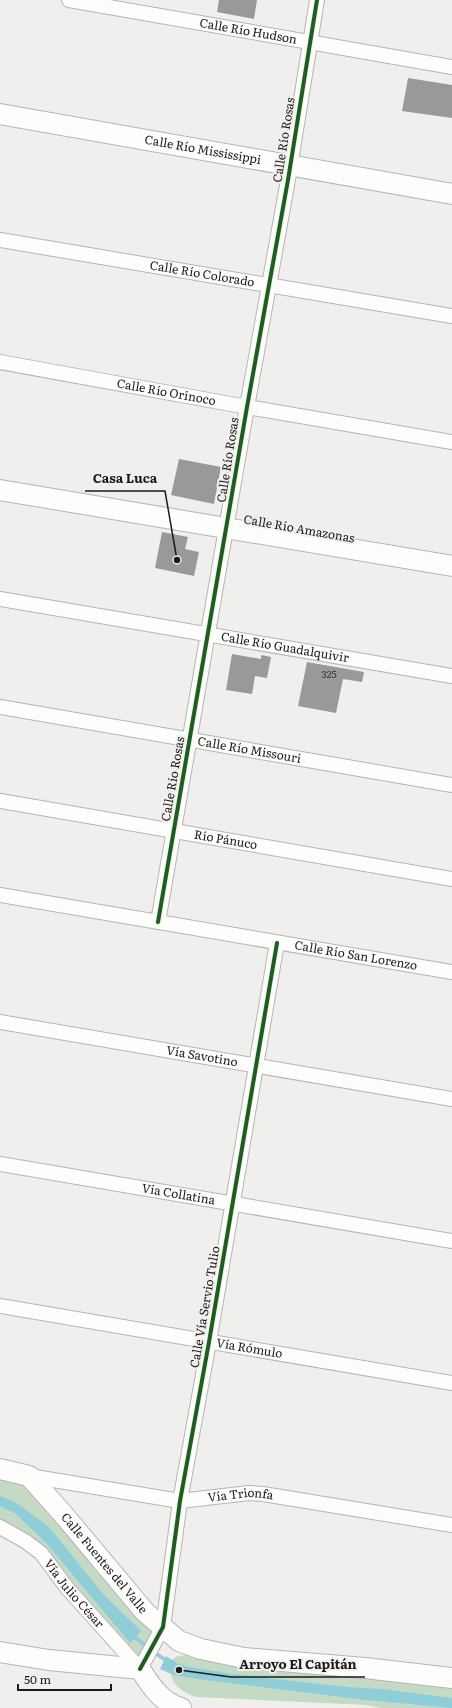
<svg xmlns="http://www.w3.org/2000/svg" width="452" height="1708" viewBox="0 0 452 1708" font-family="Literata,serif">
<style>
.green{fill:#c4dac5}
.water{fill:#8fcdd8}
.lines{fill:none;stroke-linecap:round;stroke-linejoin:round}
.stream{stroke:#8fcdd8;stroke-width:3.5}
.building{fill:#9a9998}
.street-casing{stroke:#b6b5b4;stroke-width:16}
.secondary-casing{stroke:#b6b5b4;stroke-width:22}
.street{stroke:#fdfdfc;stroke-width:14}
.secondary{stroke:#fdfdfc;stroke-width:20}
.cycleway-casing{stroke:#f2efed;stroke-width:6}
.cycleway{stroke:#1b5e20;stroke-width:4}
.labels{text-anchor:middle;stroke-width:4;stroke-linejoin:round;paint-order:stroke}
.number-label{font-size:10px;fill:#3c3a3a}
.street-label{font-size:12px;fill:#1c1b1b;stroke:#f2efed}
.leader{fill:none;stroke:#1c1b1b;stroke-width:1.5}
.callout-dot{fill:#1c1b1b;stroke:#f2efed;stroke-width:1.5}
.callout-label{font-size:13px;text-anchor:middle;font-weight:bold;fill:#1c1b1b;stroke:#f2efed;stroke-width:4;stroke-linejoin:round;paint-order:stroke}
</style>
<rect width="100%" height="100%" fill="#f1efee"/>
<path class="green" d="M0 1469 29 1476 163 1627 140 1669 56 1572 0 1527Z
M187 1655 452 1686V1708H381L366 1705 196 1697C178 1690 168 1683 171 1661L177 1656Z"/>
<path class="water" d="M0 1496 17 1503 49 1527 103 1594 141 1631 130 1643 47 1544 15 1513 0 1506Z
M166 1656 177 1663 189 1667 232 1674 347 1687 383 1689 452 1698V1708L366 1700 198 1679 174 1675 160 1669Z"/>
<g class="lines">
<path class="stream" d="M132 1635 149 1648
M154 1652 168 1662"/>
</g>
<path class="building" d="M219 0H257L254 19 217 12Z
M408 78 452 85V118L402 111Z
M179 459 221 467 214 504 171 495Z
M162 532 188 537 185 549 199 552 194 576 155 568Z
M232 654 261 659V655L271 657 267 678 255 676 252 694 226 690Z
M307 662 364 672 362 682 343 679 336 713 298 706Z"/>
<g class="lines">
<defs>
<g id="street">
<path id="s1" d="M69 0 452 67"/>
<path id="s2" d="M0 240 452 316"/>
<path id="s3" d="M0 362 247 407 452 442"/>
<path id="s4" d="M0 599 452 676"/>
<path id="s5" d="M0 707 452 785"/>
<path id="s6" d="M0 801 452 879"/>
<path id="s7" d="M0 895 452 972"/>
<path d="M158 922 247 407 288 180 317 0"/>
<path id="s8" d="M0 1022 452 1099"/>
<path id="s9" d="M0 1164 452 1241"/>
<path id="s10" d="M0 1306 452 1383"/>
<path id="s11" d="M29 1476 180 1501 249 1493 263 1494 452 1525"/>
<path id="s12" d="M0 1527 25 1541 41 1553 67 1588 140 1669 163 1627 180 1501 209 1342 277 943"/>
</g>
<g id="secondary">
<path id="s13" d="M0 114 452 194"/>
<path d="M0 490 452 566"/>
<path id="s14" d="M0 1469 29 1476 63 1514 145 1612 179 1641 201 1649 244 1658 365 1668 452 1678"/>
<path d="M0 1652 49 1660 140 1669C151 1686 161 1702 181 1708"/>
</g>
</defs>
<use href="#street" class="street-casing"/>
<use href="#secondary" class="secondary-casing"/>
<use href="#street" class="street"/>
<use href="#secondary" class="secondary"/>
<defs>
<path id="cycleway" d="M158 922 247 407 288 180 317 0
M140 1669 163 1627 180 1501 209 1342 277 943"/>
</defs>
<use href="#cycleway" class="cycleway-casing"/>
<use href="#cycleway" class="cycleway"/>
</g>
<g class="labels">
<g class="number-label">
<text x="329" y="678">325</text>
</g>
<g class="street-label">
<text dy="4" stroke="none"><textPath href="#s1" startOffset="182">Calle Río Hudson</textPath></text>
<text transform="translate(284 140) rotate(-81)" y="4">Calle Río Rosas</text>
<text dy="4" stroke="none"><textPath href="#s13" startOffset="206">Calle Río Mississippi</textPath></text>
<text dy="4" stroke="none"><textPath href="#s2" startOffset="205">Calle Río Colorado</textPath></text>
<text dy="4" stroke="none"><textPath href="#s3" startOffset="169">Calle Río Orinoco</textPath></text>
<text transform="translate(228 460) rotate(-81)" y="4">Calle Río Rosas</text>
<text transform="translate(299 529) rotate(10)" y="4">Calle Río Amazonas</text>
<text dy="4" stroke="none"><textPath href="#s4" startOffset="289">Calle Río Guadalquivir</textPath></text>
<text dy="4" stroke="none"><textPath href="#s5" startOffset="253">Calle Río Missouri</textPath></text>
<text transform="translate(173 779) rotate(-80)" y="4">Calle Río Rosas</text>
<text dy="4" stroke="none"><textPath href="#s6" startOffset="229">Río Pánuco</textPath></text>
<text dy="4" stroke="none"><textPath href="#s7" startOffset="361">Calle Río San Lorenzo</textPath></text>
<text dy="4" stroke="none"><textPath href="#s8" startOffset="205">Vía Savotino</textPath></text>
<text dy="4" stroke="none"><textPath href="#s9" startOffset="181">Vía Collatina</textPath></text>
<text transform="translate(205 1307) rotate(-80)" y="4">Calle Vía Servio Tulio</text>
<text dy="4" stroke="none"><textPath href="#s10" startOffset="253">Vía Rómulo</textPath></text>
<text dy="4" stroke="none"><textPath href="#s11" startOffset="214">Vía Trionfa</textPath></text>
<text dy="4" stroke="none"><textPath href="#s14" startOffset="145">Calle Fuentes del Valle</textPath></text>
<text dy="4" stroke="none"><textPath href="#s12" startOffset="101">Vía Julio César</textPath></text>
</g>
</g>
<path class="leader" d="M177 560L165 491H85M179 1670L231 1677H365"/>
<g class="callout-dot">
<circle cx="177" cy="560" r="4"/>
<circle cx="179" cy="1670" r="4"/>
</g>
<g class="callout-label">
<text x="125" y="483">Casa Luca</text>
<text x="298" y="1669">Arroyo El Capitán</text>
</g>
<path d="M18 1684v6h93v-6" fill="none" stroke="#1c1b1b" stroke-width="2"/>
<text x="24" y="1684" font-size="12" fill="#1c1b1b" stroke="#f2efed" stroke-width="3" paint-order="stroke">50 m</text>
</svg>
